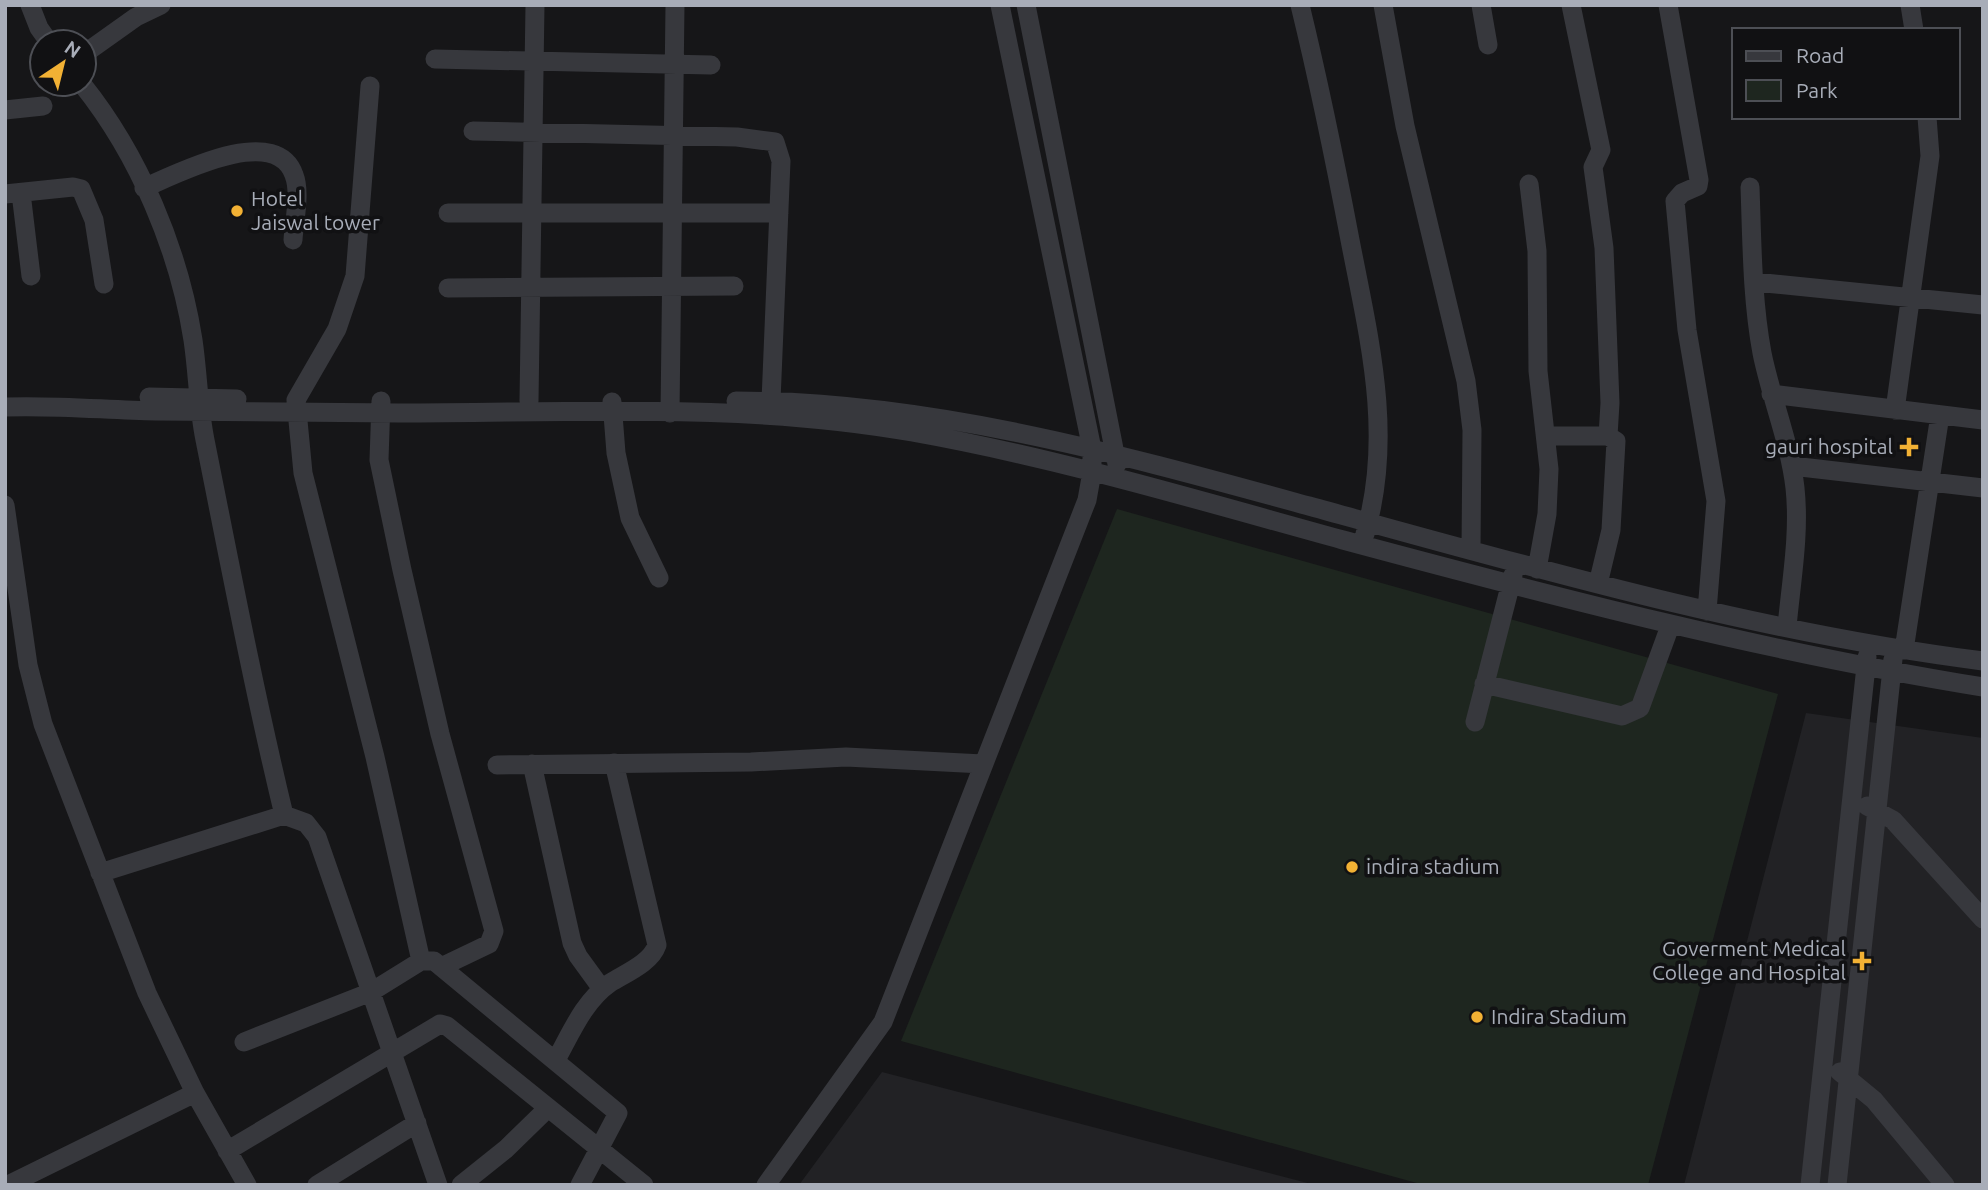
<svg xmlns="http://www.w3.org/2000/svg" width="1988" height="1190" viewBox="0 0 1988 1190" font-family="Ubuntu,sans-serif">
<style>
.built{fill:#222225}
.green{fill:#1e261f}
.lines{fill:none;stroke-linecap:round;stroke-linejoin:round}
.minor{stroke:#37383d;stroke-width:19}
.poi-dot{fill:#f2b134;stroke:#111113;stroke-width:2.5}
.labels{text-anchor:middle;stroke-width:7;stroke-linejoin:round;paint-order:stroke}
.poi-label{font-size:21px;fill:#a8adb8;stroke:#111113;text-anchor:start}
</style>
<rect width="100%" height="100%" fill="#161618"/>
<path class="built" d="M1806 713 1983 738V1185H1684Z
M882 1072 1315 1185H799Z"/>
<path class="green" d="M1117 509 1778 694 1648 1185H1424L901 1041Z"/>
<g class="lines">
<path class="minor" d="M30 5 39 28 49 42
M1026 5 1117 464
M1300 5C1319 83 1335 161 1350 240 1369 338 1394 435 1365 534
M1383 5 1405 126 1466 381 1472 430 1471 550
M1481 5 1488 45
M1571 5 1601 150 1593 167 1604 248 1610 403 1608 436
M1668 5 1699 180 1698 186 1682 193 1675 201 1687 330 1716 501 1707 611
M1910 5 1914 30
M84 54 136 17 161 5
M435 59 711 65
M82 84C139 155 179 250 193 340 198 374 198 405 205 440 230 565 254 691 284 815
M370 86 355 276 337 329 296 400 303 473 375 757 421 961
M5 110 43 106
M473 131 737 137 775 142 781 161 771 401
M1529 184 1537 251 1538 371 1549 469 1547 514 1537 569
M1750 187C1752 242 1752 299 1762 353 1771 398 1790 443 1795 488 1800 534 1791 582 1787 627
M144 188C176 174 276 122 294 175 301 193 294 221 293 240
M21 193 31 276
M5 194 73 187 81 189 94 220 104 284
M448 213H779
M1755 282 1983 305
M448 288 734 286
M1771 394 1983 420
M149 397 237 399
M381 401 379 460 402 570 440 734 494 931 489 944 441 967
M529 401 535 5
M736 401C931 401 1123 455 1309 506 1531 567 1754 632 1983 661
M612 402 616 453 630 518 659 578
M5 407C56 405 105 410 156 411 237 412 318 413 399 413 570 413 743 402 912 432 1058 458 1201 501 1343 540 1555 597 1766 652 1983 687
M1895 410 1930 156 1927 117
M670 413 675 5
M1546 436H1608L1616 441 1611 530 1598 584
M1792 466 1983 488
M5 505 28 665 43 724 147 993 195 1093 247 1185
M1904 650 1940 415
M1484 684 1622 716 1640 708 1670 626
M1475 722 1513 575
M532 764 572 943 578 956 602 989
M497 765 751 762 846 757 983 764
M1867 806 1893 820 1983 919
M100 873 284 815 306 823 317 837 438 1185
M244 1042 371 992 421 961H434L618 1113 580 1185
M556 1060C571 1033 584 1001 610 983 626 973 651 963 657 945L614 763
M1840 1072 1874 1100 1945 1185
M227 1151 440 1024 447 1026 644 1185
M8 1185 195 1093
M317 1185 417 1123
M461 1185 506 1149 547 1109
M766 1185 883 1022 1087 500 1092 472V449L1000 5
M1810 1185 1867 657
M1837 1185 1893 659"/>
</g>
<g class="poi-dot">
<circle cx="237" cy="211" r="7"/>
<path d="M1905.5 436.5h7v7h7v7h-7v7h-7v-7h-7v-7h7z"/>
<circle cx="1352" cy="867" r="7"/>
<path d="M1858.5 950.5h7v7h7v7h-7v7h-7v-7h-7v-7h7z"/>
<circle cx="1477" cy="1017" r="7"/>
</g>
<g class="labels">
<g class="poi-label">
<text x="251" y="206">Hotel<tspan x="251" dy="24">Jaiswal tower</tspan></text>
<text x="1893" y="454" text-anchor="end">gauri hospital</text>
<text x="1366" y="874">indira stadium</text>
<text x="1846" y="956" text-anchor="end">Goverment Medical<tspan x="1846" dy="24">College and Hospital</tspan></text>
<text x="1491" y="1024">Indira Stadium</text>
</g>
</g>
<rect width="1988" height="1190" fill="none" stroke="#a8adb8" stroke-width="14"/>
<rect x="1732" y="28" width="228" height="91" fill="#111113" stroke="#4d4f55" stroke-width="2"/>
<rect x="1746" y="51" width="35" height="10" fill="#37383d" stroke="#4d4f55" stroke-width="2"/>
<text x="1796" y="63" font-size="21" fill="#a8adb8">Road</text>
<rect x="1746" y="80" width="35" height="21" fill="#1e261f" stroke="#4d4f55" stroke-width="2"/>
<text x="1796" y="98" font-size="21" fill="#a8adb8">Park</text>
<g transform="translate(63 63) rotate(35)"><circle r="33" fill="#111113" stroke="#4d4f55" stroke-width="2"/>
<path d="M0-5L12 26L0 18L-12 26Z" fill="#f2b134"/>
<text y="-10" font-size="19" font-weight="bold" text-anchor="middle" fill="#a8adb8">N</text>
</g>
</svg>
